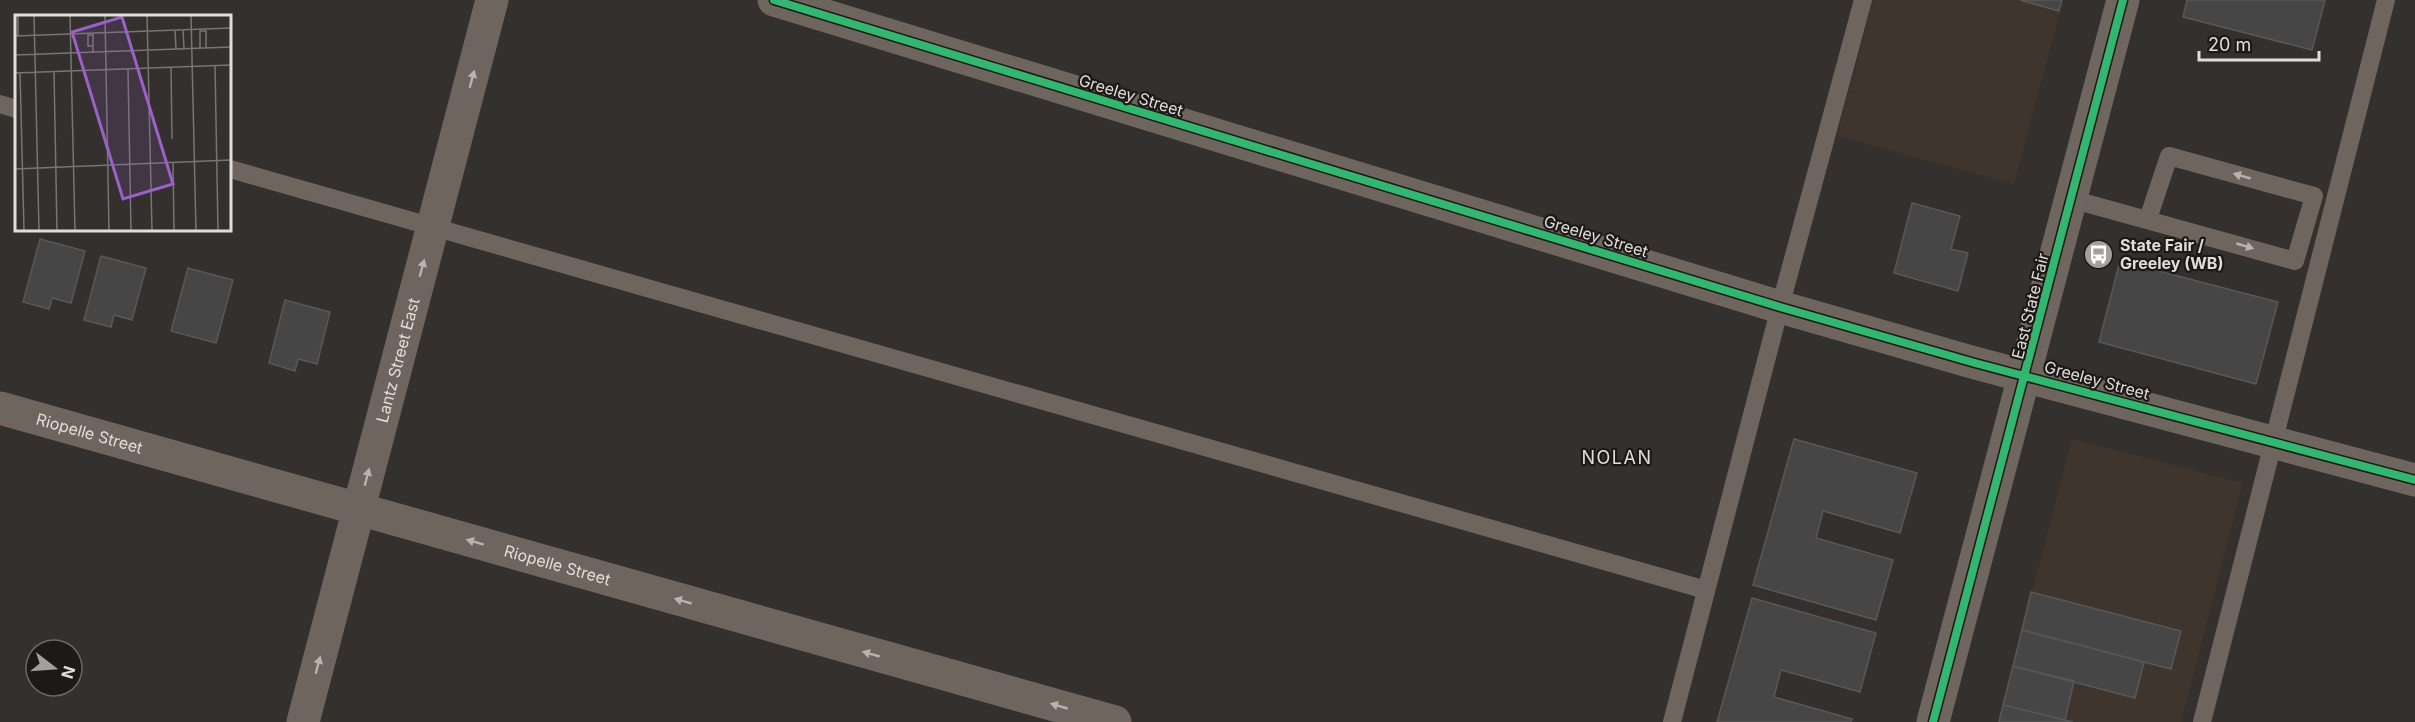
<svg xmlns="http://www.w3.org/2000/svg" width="2415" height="722" viewBox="0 0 2415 722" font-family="Inter,sans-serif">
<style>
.built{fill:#3f352d}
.building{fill:#474646;stroke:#585858;stroke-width:1.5}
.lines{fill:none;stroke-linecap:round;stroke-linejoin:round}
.lane{stroke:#6d655e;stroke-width:18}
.street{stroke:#6d655e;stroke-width:33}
.secondary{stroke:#6f665f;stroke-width:33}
.cycleway-casing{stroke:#1c1917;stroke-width:11}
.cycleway{stroke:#33b770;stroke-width:8}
.oneway{fill:#b8b3af}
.labels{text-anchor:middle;stroke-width:4.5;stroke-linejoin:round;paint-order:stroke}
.street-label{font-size:16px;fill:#e1ddda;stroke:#1c1917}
.poi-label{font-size:16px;font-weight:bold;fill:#e1ddda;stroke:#1c1917;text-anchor:start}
.neighbourhood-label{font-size:18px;letter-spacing:1.5px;fill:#e1ddda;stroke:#1c1917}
.inset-road{fill:none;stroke:#797573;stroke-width:1.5}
.view{fill:#9a61c7;fill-opacity:0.15;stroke:#9a61c7;stroke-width:3}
.inset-edge{fill:none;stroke:#e1ddda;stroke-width:3}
</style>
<rect width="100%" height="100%" fill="#33302e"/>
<path class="built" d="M1873 0H2063L2014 184 1837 136Z
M2072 439 2243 483 2181 722H1998Z"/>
<path class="building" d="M2020 0H2062L2059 11Z
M2187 0H2325L2312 50 2183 17Z
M1912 203 1960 216 1951 249 1968 253 1958 291 1894 273Z
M40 239 85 251 71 303 52 298 49 309 23 302Z
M101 256 146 268 132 320 114 315 111 327 84 320Z
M2120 261 2278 302 2256 384 2099 342Z
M188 268 233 280 216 343 171 331Z
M285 300 330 312 317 364 298 359 295 371 269 363Z
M1794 439 1917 473 1900 533 1823 511 1816 538 1893 560 1876 620 1753 585Z
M2031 592 2181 631 2171 669 2022 630Z
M1752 598 1876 633 1860 692 1781 670 1774 697 1852 719 1851 722H1717Z
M2022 630 2144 662 2135 698 2013 666Z
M2013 666 2074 681 2065 720 2003 705Z
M2003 705 2065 720 2073 722H1999Z"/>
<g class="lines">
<path class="lane" d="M0 104 16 109
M230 169 1706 590
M2071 199 2295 261 2314 196 2169 156 2148 219
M1672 722 1780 307 1863 0
M2202 722 2386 0"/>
<g class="street">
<path d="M774 0 1780 307 1975 363 2415 480"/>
<path id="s1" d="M0 408 1115 722"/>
<path id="s2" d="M303 722 492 0"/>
</g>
<path class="secondary" d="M1933 722 2123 0"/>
<defs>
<path id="cycleway" d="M774 0 1780 307 1975 363 2415 480
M1933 722 2123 0"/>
</defs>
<use href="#cycleway" class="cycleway-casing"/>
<use href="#cycleway" class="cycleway"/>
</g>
<defs><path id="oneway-solid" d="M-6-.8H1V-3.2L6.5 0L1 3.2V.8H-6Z" transform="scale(1.5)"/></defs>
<g class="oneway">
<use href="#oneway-solid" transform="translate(472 79) rotate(-75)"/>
<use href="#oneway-solid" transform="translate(2242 176) rotate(-164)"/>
<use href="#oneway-solid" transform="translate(2245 246) rotate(16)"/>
<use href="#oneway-solid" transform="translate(422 268) rotate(-75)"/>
<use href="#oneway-solid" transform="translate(367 477) rotate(-75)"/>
<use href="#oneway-solid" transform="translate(475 542) rotate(-164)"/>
<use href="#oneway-solid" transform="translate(683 601) rotate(-164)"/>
<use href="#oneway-solid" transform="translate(871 654) rotate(-164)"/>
<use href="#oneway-solid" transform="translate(318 665) rotate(-75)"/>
<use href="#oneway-solid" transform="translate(1059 706) rotate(-164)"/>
</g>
<defs>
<symbol id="bus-disc" viewBox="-11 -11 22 22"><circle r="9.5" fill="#a4a09e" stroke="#1c1917"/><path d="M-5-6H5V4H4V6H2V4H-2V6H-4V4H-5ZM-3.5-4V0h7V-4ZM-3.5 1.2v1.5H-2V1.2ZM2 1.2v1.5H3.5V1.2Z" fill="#fff"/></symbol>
</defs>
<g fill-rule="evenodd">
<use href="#bus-disc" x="2082" y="238" width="33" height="33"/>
</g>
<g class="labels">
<g class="street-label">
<text transform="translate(1131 95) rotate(17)" y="6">Greeley Street</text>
<text transform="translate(1596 236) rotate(17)" y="6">Greeley Street</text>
<text transform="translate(2030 306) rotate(-76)" y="6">East State Fair</text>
<text dy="6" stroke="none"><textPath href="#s2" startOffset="374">Lantz Street East</textPath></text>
<text transform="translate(2097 380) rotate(15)" y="6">Greeley Street</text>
<text dy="6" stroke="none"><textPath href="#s1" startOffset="93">Riopelle Street</textPath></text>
<text dy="6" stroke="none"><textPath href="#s1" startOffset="579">Riopelle Street</textPath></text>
</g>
<g class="poi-label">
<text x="2120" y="251">State Fair /<tspan x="2120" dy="18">Greeley (WB)</tspan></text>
</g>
<g class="neighbourhood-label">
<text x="1617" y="464">NOLAN</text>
</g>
</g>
<g transform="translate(15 15)">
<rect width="216" height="216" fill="#33302e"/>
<path class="inset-road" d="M3 0V21M19 0 24 216M55 0 60 216M90 0 94 216M132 0 137 216M176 0 181 216M160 15 161 34M168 15 169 33M0 21 216 13M78 31H73V20H78V37M185 33V16H191V32M0 40 216 32M200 50 203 216M156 52 157 124M113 54 116 216M39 57 42 216M0 58 216 50M5 58 9 216M158 148 159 216M0 154 216 145"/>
<path class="view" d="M107 2 158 169 108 184 57 17Z"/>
<rect width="216" height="216" class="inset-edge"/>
</g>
<g transform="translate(54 668) rotate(107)"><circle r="28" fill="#1c1917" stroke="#6b6765" stroke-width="1.5"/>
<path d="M0-4.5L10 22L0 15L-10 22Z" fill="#a4a09e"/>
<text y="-9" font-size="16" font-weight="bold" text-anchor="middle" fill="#e1ddda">N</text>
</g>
<path d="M2199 51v9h120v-9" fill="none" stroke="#e1ddda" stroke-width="3"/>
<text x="2208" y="51" font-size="18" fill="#e1ddda" stroke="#1c1917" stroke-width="4.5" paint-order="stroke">20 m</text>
</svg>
